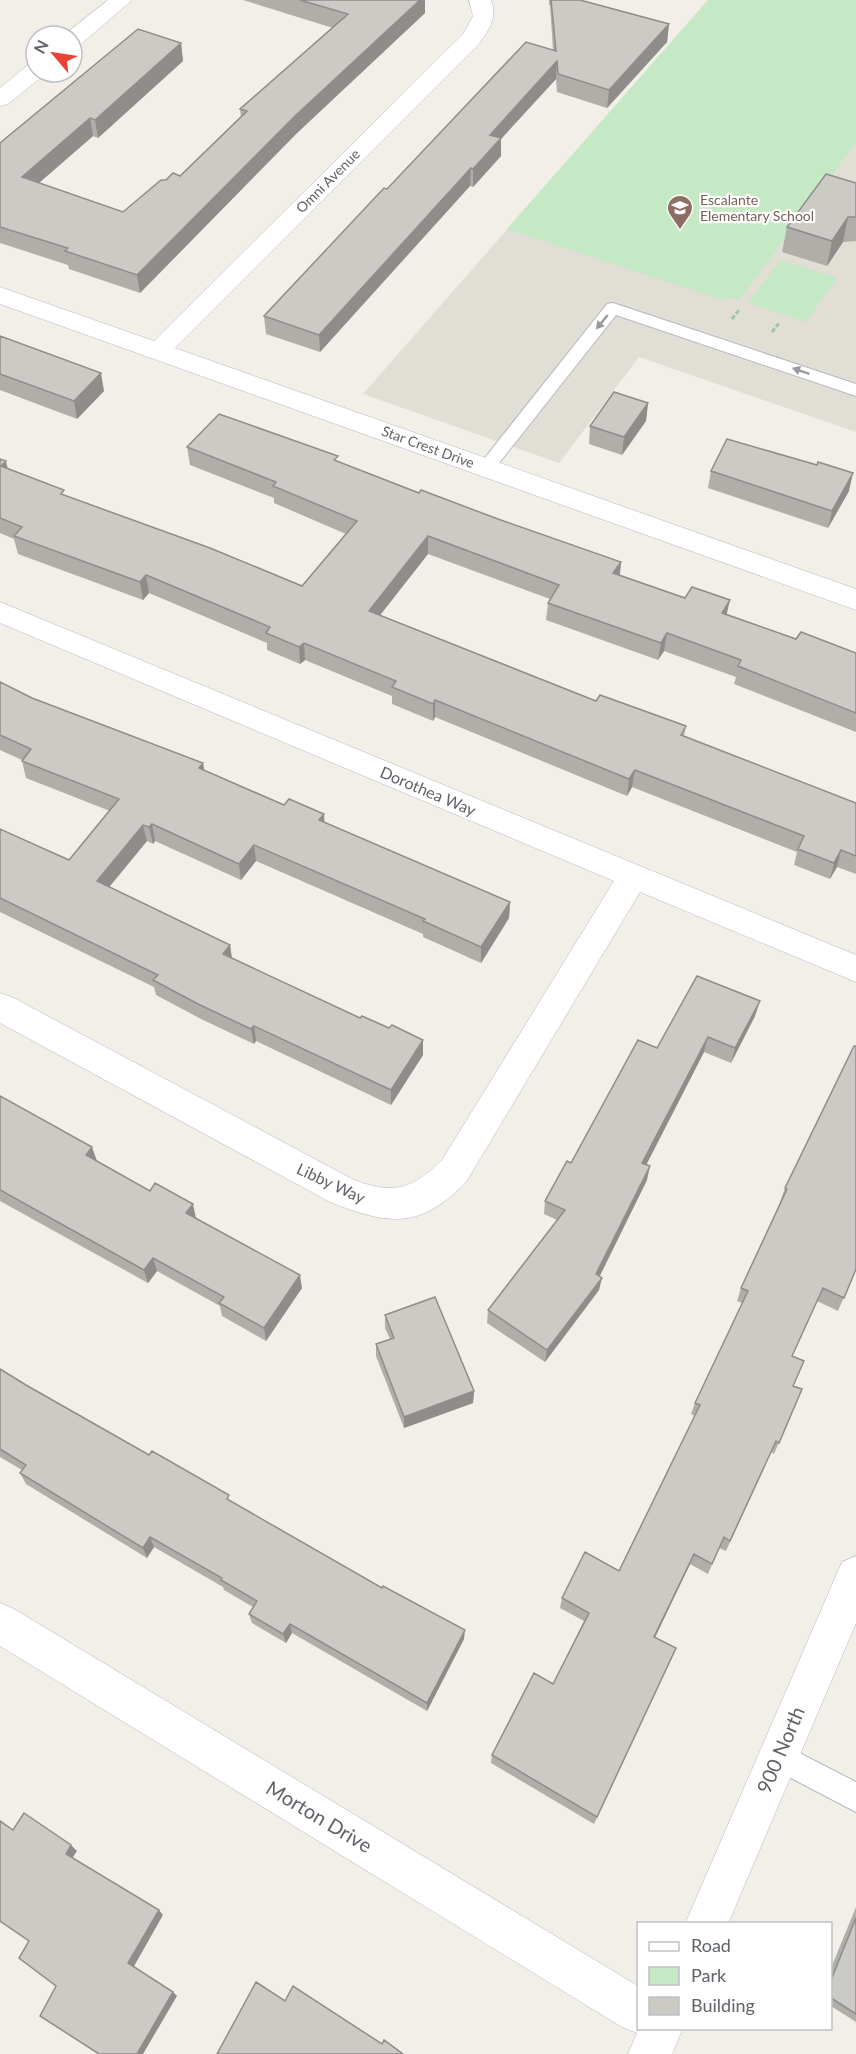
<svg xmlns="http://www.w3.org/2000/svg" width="856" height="2054" viewBox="0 0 856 2054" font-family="Lato,sans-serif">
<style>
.education{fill:#e1ded6}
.green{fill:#c5e8c5}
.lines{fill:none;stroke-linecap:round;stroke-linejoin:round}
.lane-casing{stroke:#b5b8bc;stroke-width:2}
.street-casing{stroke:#b5b8bc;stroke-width:1}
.path{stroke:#9cc7a9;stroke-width:3;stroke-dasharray:4.5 2;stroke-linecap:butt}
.lane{fill:#fff;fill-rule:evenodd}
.street{fill:#fff;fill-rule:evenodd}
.wall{fill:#afaea9}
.shaded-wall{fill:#8f8d8a}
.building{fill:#cccac5;stroke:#8f8d8a;stroke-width:1.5}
.oneway{fill:#979a9d}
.labels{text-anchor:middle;stroke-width:4.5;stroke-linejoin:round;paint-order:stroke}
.far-street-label{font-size:14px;fill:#5f6368;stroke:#fff}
.far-education-label{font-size:14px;fill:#785e54;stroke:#fff;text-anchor:start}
.street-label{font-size:16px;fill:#5f6368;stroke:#fff}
.near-street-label{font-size:20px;fill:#5f6368;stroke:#fff}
</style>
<rect width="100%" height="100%" fill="#f1efe8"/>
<path class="education" d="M708 0H856V432L639 357 559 463 363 394Z"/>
<path class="green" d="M708 0H856V143L739 300 732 298 723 300 507 229Z
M780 260 837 278 806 322 748 303Z"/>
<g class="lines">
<defs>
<path id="lane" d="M613 303 856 384V396L616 315 492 472H480L477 468 480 464 607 304Z
M778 1742 856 1782V1812L768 1766 764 1756 768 1746Z"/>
<path id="street" d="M108 0H132L80 45 72 46V36L64 35Z
M469 0H491C498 17 489 30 479 44L175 348 856 589V610L0 304V287L154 341 463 34 473 16Z
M36 63V72H46L44 75 8 104 0 106V88L28 65Z
M0 602 856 955V982L640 892 466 1182C420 1230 388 1225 330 1202L0 1023V993L12 997 354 1180C394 1195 413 1189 442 1160L614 881 0 623Z
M856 1556V1623L728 1924H685L842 1562Z
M0 1603 14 1609 638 1986V2028H683L672 2054H628L637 2033 622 2027 0 1646Z"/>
</defs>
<use href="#lane" class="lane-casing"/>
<use href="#street" class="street-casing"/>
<path class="path" d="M732 319 739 310
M772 332 779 323"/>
<use href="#lane" class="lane"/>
<use href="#street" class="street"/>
</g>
<path class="wall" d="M243 0H425V13L296 134 140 293 69 269 68 265 0 243V143L181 43 183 61 98 138 93 136 39 183 123 212 166 180 180 176 241 117 240 109 333 28Z
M549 0H580L669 24 667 42 607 108 557 92 556 79 501 139V156L473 187 470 186 320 352 266 334 264 316 387 189 553 50 550 5H549Z
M856 183V241L843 242 827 266 782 252 787 227Z
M0 336 104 391 77 419 0 390Z
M648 403 646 421 622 455 589 444 590 426Z
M187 447 338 462 419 493 621 562 620 575 796 639 856 653V732L734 684 736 677 664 651 658 660 546 620 548 603 550 599 428 554 380 615 596 701 686 726 684 736 856 803V874L837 867 830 879 794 865 797 852 632 787 627 796 435 717 433 721 392 704V696L305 660 300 664 267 650V643L149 593 143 600 18 554 14 539 0 533V459L8 469 65 495 302 586 346 534 274 503V498L190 465Z
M711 471 849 491 828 528 708 488Z
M0 682 32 698 204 770 284 805 324 814V822L510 902 509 918 481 963 423 937V934L256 861 241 880 155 841 153 844 147 841 109 887 230 945 232 958 423 1055 391 1105 256 1041 254 1044 201 1019 156 995 154 987 0 912V829L69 860 110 811 26 778 22 761V760L0 750Z
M755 1016 731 1063 704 1052 646 1165 647 1180 600 1276 599 1290 545 1362 487 1323 488 1310 557 1220 544 1214 545 1201 571 1163 657 1048Z
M854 1046 856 1269 838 1311 817 1301 792 1356 793 1386 802 1389 774 1454 771 1452 726 1551 719 1548 708 1574 690 1564 655 1637 676 1648 594 1824 491 1763 492 1755 553 1684 584 1621 560 1608 562 1598 619 1571 695 1416 691 1414 695 1403 742 1303 737 1301 741 1288 781 1202H780L785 1188Z
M0 1096 96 1161 196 1218 302 1288 266 1341 222 1316 220 1306 157 1271 148 1283 0 1201Z
M385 1315 474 1391 473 1403 404 1428 376 1356V1344L390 1339 385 1328Z
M0 1369 26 1385 231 1501 464 1639 427 1711 292 1633 286 1643 252 1623 249 1614 253 1607 224 1590 223 1587 154 1547 147 1558 26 1484 20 1473 22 1470 0 1457Z
M856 1907V2022L831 2006V1968Z"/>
<path class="shaded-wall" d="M420 0H425V13L296 134 140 293 137 275 295 116Z
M669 24 667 42 607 108 609 90Z
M181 43 183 61 98 138 95 120Z
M557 61 556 79 501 139V156L473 187V169L490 135Z
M90 118 93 136 25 195 22 177Z
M471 168 470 186 320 352 319 335Z
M848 217 843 242 827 266 832 241Z
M101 373 104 391 77 419 74 401Z
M648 403 646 421 622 455 624 437Z
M6 461 10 479 1 466Z
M853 473 849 491 828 528 832 511Z
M428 536V554L370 628 369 611Z
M621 562 619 580 613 573Z
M146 575 149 593 143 600 140 582Z
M730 600 726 617 722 613Z
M667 633 664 651 658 660 661 643Z
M304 643 305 660 300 664 299 647Z
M435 700V717L433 721V704Z
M203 763 206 779 199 768Z
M635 770 632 787 627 796 629 779Z
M324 814 325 830 319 820Z
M152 824 155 841 153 844 149 827Z
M143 825 147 841 101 897 97 881Z
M254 845 256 861 241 880 239 864Z
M841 850 837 867 830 879 834 863Z
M510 902 509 918 481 963V947Z
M230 945 232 961 223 954Z
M760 1001 755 1016 731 1063 735 1048Z
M254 1026 256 1041 254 1044 251 1029Z
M708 1037 704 1052 640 1177 642 1163Z
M423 1040V1055L391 1105V1090Z
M92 1147 97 1161 86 1155Z
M650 1166 647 1180 594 1287 596 1274Z
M193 1204 196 1218 186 1213Z
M153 1258 157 1271 148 1283 144 1270Z
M300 1275 302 1288 266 1341 264 1328Z
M602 1278 599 1290 545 1362 547 1350Z
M474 1391 473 1403 404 1428V1417Z
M150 1537 154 1547 147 1558 143 1548Z
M694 1554 690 1564 651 1646 654 1637Z
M290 1624 292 1633 286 1643 283 1634Z
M465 1630 464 1639 427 1711V1703Z
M71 1845 77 1851 71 1860 66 1854Z
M159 1910 163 1915 133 1968 128 1963Z
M173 1992 177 1996 143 2054H137Z"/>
<path class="building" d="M300 0H420L295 116 137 275 65 251 68 248 0 227V143L138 29 181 43 95 120 90 118 22 177 123 212 161 180H166L173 173 180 176 247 111 240 109 348 14Z
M551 0H580L669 24 609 90 558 74 557 61 490 135 501 138 473 169 471 168 319 335 264 316 384 188 387 189 526 42 556 51Z
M826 174 856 183V217H848L832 241 787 227Z
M0 336 101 373 74 401 0 374Z
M614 392 648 403 624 437 590 426Z
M219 414 338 456 334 460 419 493 421 490 498 519 621 562 613 573 685 598 692 587 730 600 722 613 796 639 801 632 856 653V713L738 666 741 660 667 633 661 643 548 603 559 585 428 536 369 611 596 701 600 695 686 726 681 735 856 803V856L841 850 834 863 798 849 804 836 635 770 629 779 435 700 433 704 392 687 396 681 304 643 299 647 266 633 270 627 146 575 140 582 14 536 22 527 0 518V459L6 461 1 466 64 490 61 494 210 548 302 586 357 521 273 486 276 482 187 447Z
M727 439 817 465 818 462 853 473 832 511 711 471Z
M0 682 32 698 203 763 199 768 284 805 289 799 324 814 319 820 510 902 481 947 423 921 425 919 254 845 239 864 152 824 149 827 143 825 97 881 230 945 223 954 360 1018 362 1016 389 1028 392 1025 423 1040 391 1090 254 1026 251 1029 198 1004 153 980 158 975 0 898V829L69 860 119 799 22 761 31 749 0 735Z
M697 976 760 1001 735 1048 708 1037 642 1163 650 1166 596 1274 602 1278 547 1350 488 1310 565 1210 545 1201 567 1161 571 1163 638 1040 657 1048Z
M854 1046H856V1269L844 1298 823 1288 792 1356 804 1361 793 1386 802 1389 779 1443 776 1441 730 1541 724 1537 712 1564 694 1554 654 1637 676 1648 597 1817 492 1755 534 1673 553 1684 589 1613 562 1598 585 1552 619 1571 700 1405 695 1403 748 1291 741 1288 787 1189 785 1188Z
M0 1096 92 1147 86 1155 150 1191 155 1183 193 1204 186 1213 300 1275 264 1328 219 1303 224 1297 153 1258 144 1270 0 1190Z
M435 1297 474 1391 404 1417 376 1344 394 1338 385 1315Z
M0 1369 26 1385 149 1455 152 1451 229 1495 227 1499 382 1588 383 1586 465 1630 427 1703 290 1624 283 1634 249 1614 257 1601 221 1580 222 1578 150 1537 143 1548 20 1473 26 1465 0 1449Z
M24 1813 71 1845 66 1854 159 1910 128 1963 173 1992 137 2054H99L40 2016 56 1986 19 1958 29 1941 0 1921V1821L13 1830Z
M856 1918V2014L831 1998V1980Z
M256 1982 285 2001 293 1986 382 2044 384 2040 403 2054H217Z"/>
<defs><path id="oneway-solid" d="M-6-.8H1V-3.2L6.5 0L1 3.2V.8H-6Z" transform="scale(1.5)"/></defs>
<g class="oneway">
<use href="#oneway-solid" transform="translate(602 322) rotate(129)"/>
<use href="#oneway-solid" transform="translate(801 371) rotate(-161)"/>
</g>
<defs>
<symbol id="school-pin" viewBox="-11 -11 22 30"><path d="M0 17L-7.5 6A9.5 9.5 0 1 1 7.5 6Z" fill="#8d6e63" stroke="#fff"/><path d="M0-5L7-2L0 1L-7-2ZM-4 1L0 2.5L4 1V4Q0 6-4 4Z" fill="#fff"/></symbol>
</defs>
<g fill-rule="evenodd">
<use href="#school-pin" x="665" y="193" width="30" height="40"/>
</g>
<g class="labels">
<g class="far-street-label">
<text transform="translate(328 181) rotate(-45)" y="5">Omni Avenue</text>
<text transform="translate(428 447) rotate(20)" y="5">Star Crest Drive</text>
</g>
<g class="far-education-label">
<text x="700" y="205">Escalante<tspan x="700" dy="16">Elementary School</tspan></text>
</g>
<g class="street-label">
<text transform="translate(428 791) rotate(23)" y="6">Dorothea Way</text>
<text transform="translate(331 1183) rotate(25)" y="6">Libby Way</text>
</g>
<g class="near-street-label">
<text transform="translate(781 1750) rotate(-67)" y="7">900 North</text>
<text transform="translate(319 1817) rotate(31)" y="7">Morton Drive</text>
</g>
</g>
<rect x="637" y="1922" width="195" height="108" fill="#ffffff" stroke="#bfc1c3" stroke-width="1.5"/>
<rect x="649" y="1942" width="30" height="9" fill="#ffffff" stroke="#bfc1c3" stroke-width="1.5"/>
<text x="691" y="1952" font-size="18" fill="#5f6368">Road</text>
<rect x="649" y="1967" width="30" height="18" fill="#c5e8c5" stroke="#bfc1c3" stroke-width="1.5"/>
<text x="691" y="1982" font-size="18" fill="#5f6368">Park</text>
<rect x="649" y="1997" width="30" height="18" fill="#cccac5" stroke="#bfc1c3" stroke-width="1.5"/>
<text x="691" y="2012" font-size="18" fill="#5f6368">Building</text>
<g transform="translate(54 54) rotate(299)"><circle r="28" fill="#ffffff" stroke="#bfc1c3" stroke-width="1.5"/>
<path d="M0-4.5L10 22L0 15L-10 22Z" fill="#ea4335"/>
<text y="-9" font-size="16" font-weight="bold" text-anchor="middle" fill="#5f6368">N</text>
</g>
</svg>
